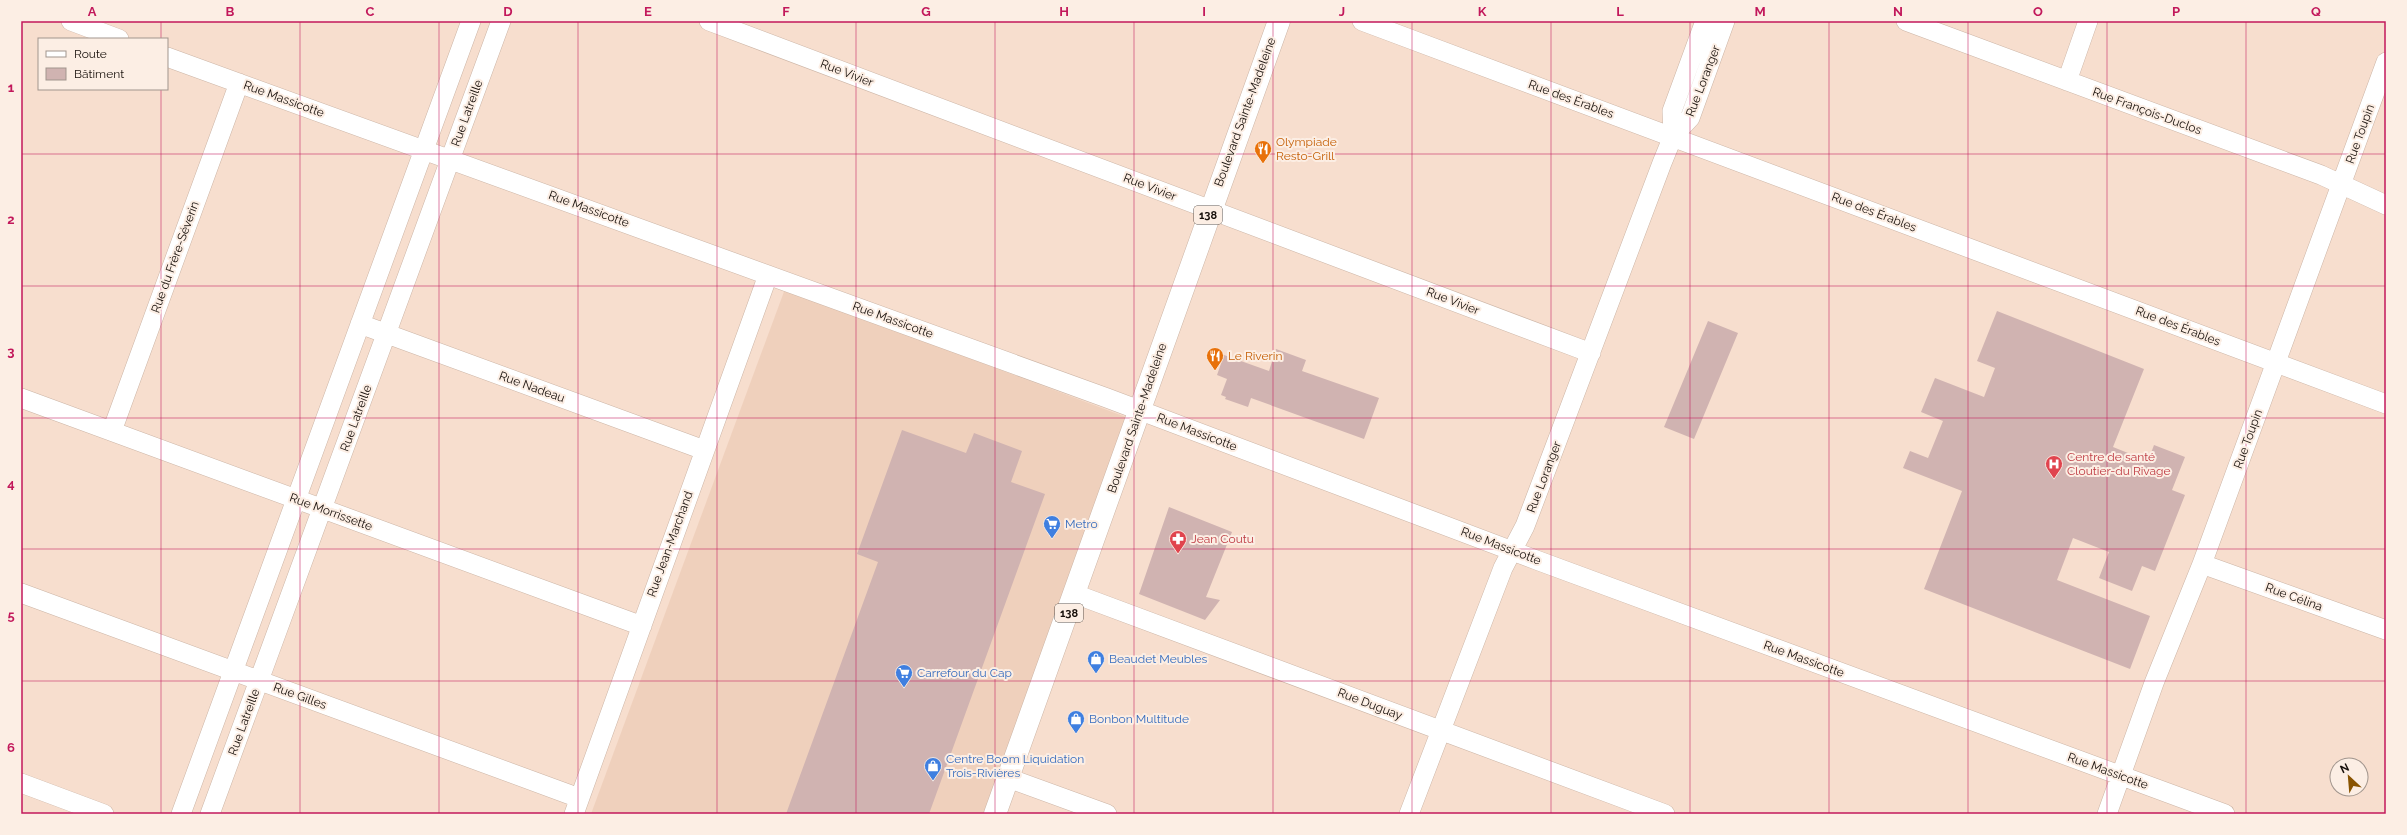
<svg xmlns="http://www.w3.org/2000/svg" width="2407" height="835" viewBox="0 0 2407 835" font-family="Raleway,sans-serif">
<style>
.built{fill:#efd0bc}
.building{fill:#d0b3b1}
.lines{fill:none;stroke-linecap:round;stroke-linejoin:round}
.street-casing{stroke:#ccb5a6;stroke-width:20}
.primary-casing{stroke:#ccb5a6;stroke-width:23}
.street{stroke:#fff;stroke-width:19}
.primary{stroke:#fff;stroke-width:22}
.grid{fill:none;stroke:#c2185b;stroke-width:1;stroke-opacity:0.55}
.labels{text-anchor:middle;stroke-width:4;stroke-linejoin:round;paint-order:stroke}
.shield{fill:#fceee4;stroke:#5c534c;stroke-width:1}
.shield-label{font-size:11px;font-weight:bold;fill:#18100b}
.street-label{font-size:12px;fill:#18100b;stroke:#fceee4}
.food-label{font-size:12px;fill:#c56008;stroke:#fceee4;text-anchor:start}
.health-label{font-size:12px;fill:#be3a42;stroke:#fceee4;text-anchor:start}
.shop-label{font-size:12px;fill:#366cbe;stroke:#fceee4;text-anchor:start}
.neatline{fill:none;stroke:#c2185b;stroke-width:1.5}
.grid-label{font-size:13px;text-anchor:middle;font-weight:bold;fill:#c2185b}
</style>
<rect width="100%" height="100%" fill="#f7dece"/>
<path class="built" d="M785 289 1139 422 993 814H591Z"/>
<path class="building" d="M1997 311 2144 369 2113 447 2148 461 2154 445 2185 457 2172 490 2185 495 2155 571 2142 566 2132 591 2099 578 2109 552 2073 538 2057 580 2150 616 2130 669 1924 589 1962 491 1903 468 1910 451 1928 458 1943 421 1921 412 1935 378 1984 397 1995 368 1977 361Z
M1708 321 1738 333 1694 439 1664 427Z
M1276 349 1306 360 1302 371 1379 398 1364 439 1251 398 1248 407 1225 399 1226 397 1221 395 1227 379 1217 375 1224 355 1269 371Z
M902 430 966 453 974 433 1022 451 1011 482 1045 494 929 814H786L878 562 857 554Z
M1169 507 1232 532 1206 597 1220 600 1205 620 1139 594Z"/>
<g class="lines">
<defs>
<path id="street" d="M71 21 119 39
M709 21 1591 353
M1362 21 2386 404
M1906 21 2321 175 2386 205
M167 57 1107 398 1539 561 2225 814
M2067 81 2088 21
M1673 136 1672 111 1705 21
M360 324 704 450
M21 398 642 626
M112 431 239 83
M2202 564 2386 630
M21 593 579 798
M1075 594 1665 814
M1008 778 1107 814
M21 783 104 814
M181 814 471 21
M210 814 501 21
M574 814 768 275
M1409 814 1503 568 1525 526 1662 163 1673 136 1690 118 1725 21
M2107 814 2154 683 2202 564 2386 62"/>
<path id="primary" d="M995 814 1279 21"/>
</defs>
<use href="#street" class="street-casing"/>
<use href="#primary" class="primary-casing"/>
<use href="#street" class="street"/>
<use href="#primary" class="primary"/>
</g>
<path class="grid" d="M161 21V39M300 21V814M439 21V814M578 21V814M717 21V814M856 21V814M995 21V814M1134 21V814M1273 21V814M1412 21V814M1551 21V814M1690 21V814M1829 21V814M1968 21V814M2107 21V814M2246 21V814M161 89V814M21 154H2386M21 286H2386M21 418H2386M21 549H2386M21 681H2386"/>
<defs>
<symbol id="restaurant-pin" viewBox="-11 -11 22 30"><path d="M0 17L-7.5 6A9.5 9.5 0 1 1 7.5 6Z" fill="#e8710a" stroke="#fceee4"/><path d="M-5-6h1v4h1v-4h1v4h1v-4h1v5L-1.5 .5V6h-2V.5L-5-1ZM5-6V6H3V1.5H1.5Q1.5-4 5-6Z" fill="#fff"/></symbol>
<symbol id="hospital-pin" viewBox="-11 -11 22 30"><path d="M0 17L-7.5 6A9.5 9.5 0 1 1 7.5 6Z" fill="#e0444e" stroke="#fceee4"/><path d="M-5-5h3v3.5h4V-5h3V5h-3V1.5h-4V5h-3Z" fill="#fff"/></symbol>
<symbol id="supermarket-pin" viewBox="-11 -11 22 30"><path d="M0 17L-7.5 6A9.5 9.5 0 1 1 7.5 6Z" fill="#3f7fe0" stroke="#fceee4"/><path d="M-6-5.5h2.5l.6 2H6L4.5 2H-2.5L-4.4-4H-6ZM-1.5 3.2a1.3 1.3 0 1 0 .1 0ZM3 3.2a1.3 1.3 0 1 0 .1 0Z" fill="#fff"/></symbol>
<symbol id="pharmacy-pin" viewBox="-11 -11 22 30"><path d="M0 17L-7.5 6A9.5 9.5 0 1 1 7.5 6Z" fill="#e0444e" stroke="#fceee4"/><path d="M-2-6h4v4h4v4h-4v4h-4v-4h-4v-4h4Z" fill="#fff"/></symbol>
<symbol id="shop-pin" viewBox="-11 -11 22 30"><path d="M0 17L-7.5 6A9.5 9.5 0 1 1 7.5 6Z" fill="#3f7fe0" stroke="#fceee4"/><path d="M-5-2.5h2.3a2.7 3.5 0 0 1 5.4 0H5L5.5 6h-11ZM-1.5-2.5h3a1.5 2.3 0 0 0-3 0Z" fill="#fff"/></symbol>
</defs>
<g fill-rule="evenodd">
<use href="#restaurant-pin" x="1253" y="139" width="20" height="27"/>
<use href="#restaurant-pin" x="1205" y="346" width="20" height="27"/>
<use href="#hospital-pin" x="2044" y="454" width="20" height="27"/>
<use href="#supermarket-pin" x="1042" y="514" width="20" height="27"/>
<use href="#pharmacy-pin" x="1168" y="529" width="20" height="27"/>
<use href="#shop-pin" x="1086" y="649" width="20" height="27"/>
<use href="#supermarket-pin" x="894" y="663" width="20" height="27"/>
<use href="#shop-pin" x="1066" y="709" width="20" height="27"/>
<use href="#shop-pin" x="923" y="756" width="20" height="27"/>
</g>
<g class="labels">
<g class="shield">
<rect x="1194" y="206" width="28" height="18" rx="3"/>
<rect x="1055" y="604" width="28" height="18" rx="3"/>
</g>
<g class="shield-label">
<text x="1208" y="219">138</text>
<text x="1069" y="617">138</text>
</g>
<g class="street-label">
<text transform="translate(847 73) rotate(21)" y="4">Rue Vivier</text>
<text transform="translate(1703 81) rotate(-69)" y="4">Rue Loranger</text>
<text transform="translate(284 99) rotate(20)" y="4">Rue Massicotte</text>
<text transform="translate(1571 99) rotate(20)" y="4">Rue des Érables</text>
<text transform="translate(2147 111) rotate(20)" y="4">Rue François-Duclos</text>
<text transform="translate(1245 112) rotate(-70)" y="4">Boulevard Sainte-Madeleine</text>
<text transform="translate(467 113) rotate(-70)" y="4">Rue Latreille</text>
<text transform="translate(2360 134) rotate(-70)" y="4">Rue Toupin</text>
<text transform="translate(1150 187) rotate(21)" y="4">Rue Vivier</text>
<text transform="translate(589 209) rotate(20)" y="4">Rue Massicotte</text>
<text transform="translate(1874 212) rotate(21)" y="4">Rue des Érables</text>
<text transform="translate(175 257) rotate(-70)" y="4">Rue du Frère-Séverin</text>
<text transform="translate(1453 301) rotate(21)" y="4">Rue Vivier</text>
<text transform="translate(893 320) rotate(20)" y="4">Rue Massicotte</text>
<text transform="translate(2178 326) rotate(21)" y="4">Rue des Érables</text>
<text transform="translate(532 387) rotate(20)" y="4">Rue Nadeau</text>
<text transform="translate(356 418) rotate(-70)" y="4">Rue Latreille</text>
<text transform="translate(1137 418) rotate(-71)" y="4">Boulevard Sainte-Madeleine</text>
<text transform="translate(1197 432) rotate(21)" y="4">Rue Massicotte</text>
<text transform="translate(2248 439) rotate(-70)" y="4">Rue Toupin</text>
<text transform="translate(1544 477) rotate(-69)" y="4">Rue Loranger</text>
<text transform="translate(331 512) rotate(20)" y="4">Rue Morrissette</text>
<text transform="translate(670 544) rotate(-70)" y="4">Rue Jean-Marchand</text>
<text transform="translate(1501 546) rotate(21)" y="4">Rue Massicotte</text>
<text transform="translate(2294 597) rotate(20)" y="4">Rue Célina</text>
<text transform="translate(1804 659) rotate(20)" y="4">Rue Massicotte</text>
<text transform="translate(300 696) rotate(20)" y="4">Rue Gilles</text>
<text transform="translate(1370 704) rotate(21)" y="4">Rue Duguay</text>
<text transform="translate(244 722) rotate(-70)" y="4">Rue Latreille</text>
<text transform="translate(2108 771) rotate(20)" y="4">Rue Massicotte</text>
</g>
<g class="food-label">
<text x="1276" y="146">Olympiade<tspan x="1276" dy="14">Resto-Grill</tspan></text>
<text x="1228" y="360">Le Riverin</text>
</g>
<g class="health-label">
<text x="2067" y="461">Centre de santé<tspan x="2067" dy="14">Cloutier-du Rivage</tspan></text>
<text x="1191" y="543">Jean Coutu</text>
</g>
<g class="shop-label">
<text x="1065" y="528">Metro</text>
<text x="1109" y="663">Beaudet Meubles</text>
<text x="917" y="677">Carrefour du Cap</text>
<text x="1089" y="723">Bonbon Multitude</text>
<text x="946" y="763">Centre Boom Liquidation<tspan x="946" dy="14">Trois-Rivières</tspan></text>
</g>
</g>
<rect width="2407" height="835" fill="none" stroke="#fceee4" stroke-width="44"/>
<rect x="38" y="38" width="130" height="52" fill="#fceee4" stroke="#a1958d"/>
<rect x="46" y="51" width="20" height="6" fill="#ffffff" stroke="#a1958d"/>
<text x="74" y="58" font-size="12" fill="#18100b">Route</text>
<rect x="46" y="68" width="20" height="12" fill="#d0b3b1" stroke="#a1958d"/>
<text x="74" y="78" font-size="12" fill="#18100b">Bâtiment</text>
<g transform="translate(2349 777) rotate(334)"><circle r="19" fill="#fceee4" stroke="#a1958d"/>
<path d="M0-3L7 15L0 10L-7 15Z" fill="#895401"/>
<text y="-6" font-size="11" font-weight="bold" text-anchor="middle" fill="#18100b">N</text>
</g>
<rect x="22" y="22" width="2363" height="791" class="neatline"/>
<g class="grid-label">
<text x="92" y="16">A</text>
<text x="230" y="16">B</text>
<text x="370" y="16">C</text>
<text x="508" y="16">D</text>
<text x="648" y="16">E</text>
<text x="786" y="16">F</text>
<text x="926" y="16">G</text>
<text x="1064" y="16">H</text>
<text x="1204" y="16">I</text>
<text x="1342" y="16">J</text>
<text x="1482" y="16">K</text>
<text x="1620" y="16">L</text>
<text x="1760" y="16">M</text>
<text x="1898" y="16">N</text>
<text x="2038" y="16">O</text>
<text x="2176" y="16">P</text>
<text x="2316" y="16">Q</text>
<text x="11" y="92">1</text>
<text x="11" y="224">2</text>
<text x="11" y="356">3</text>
<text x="11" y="488">4</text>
<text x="11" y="620">5</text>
<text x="11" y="752">6</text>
</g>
</svg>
